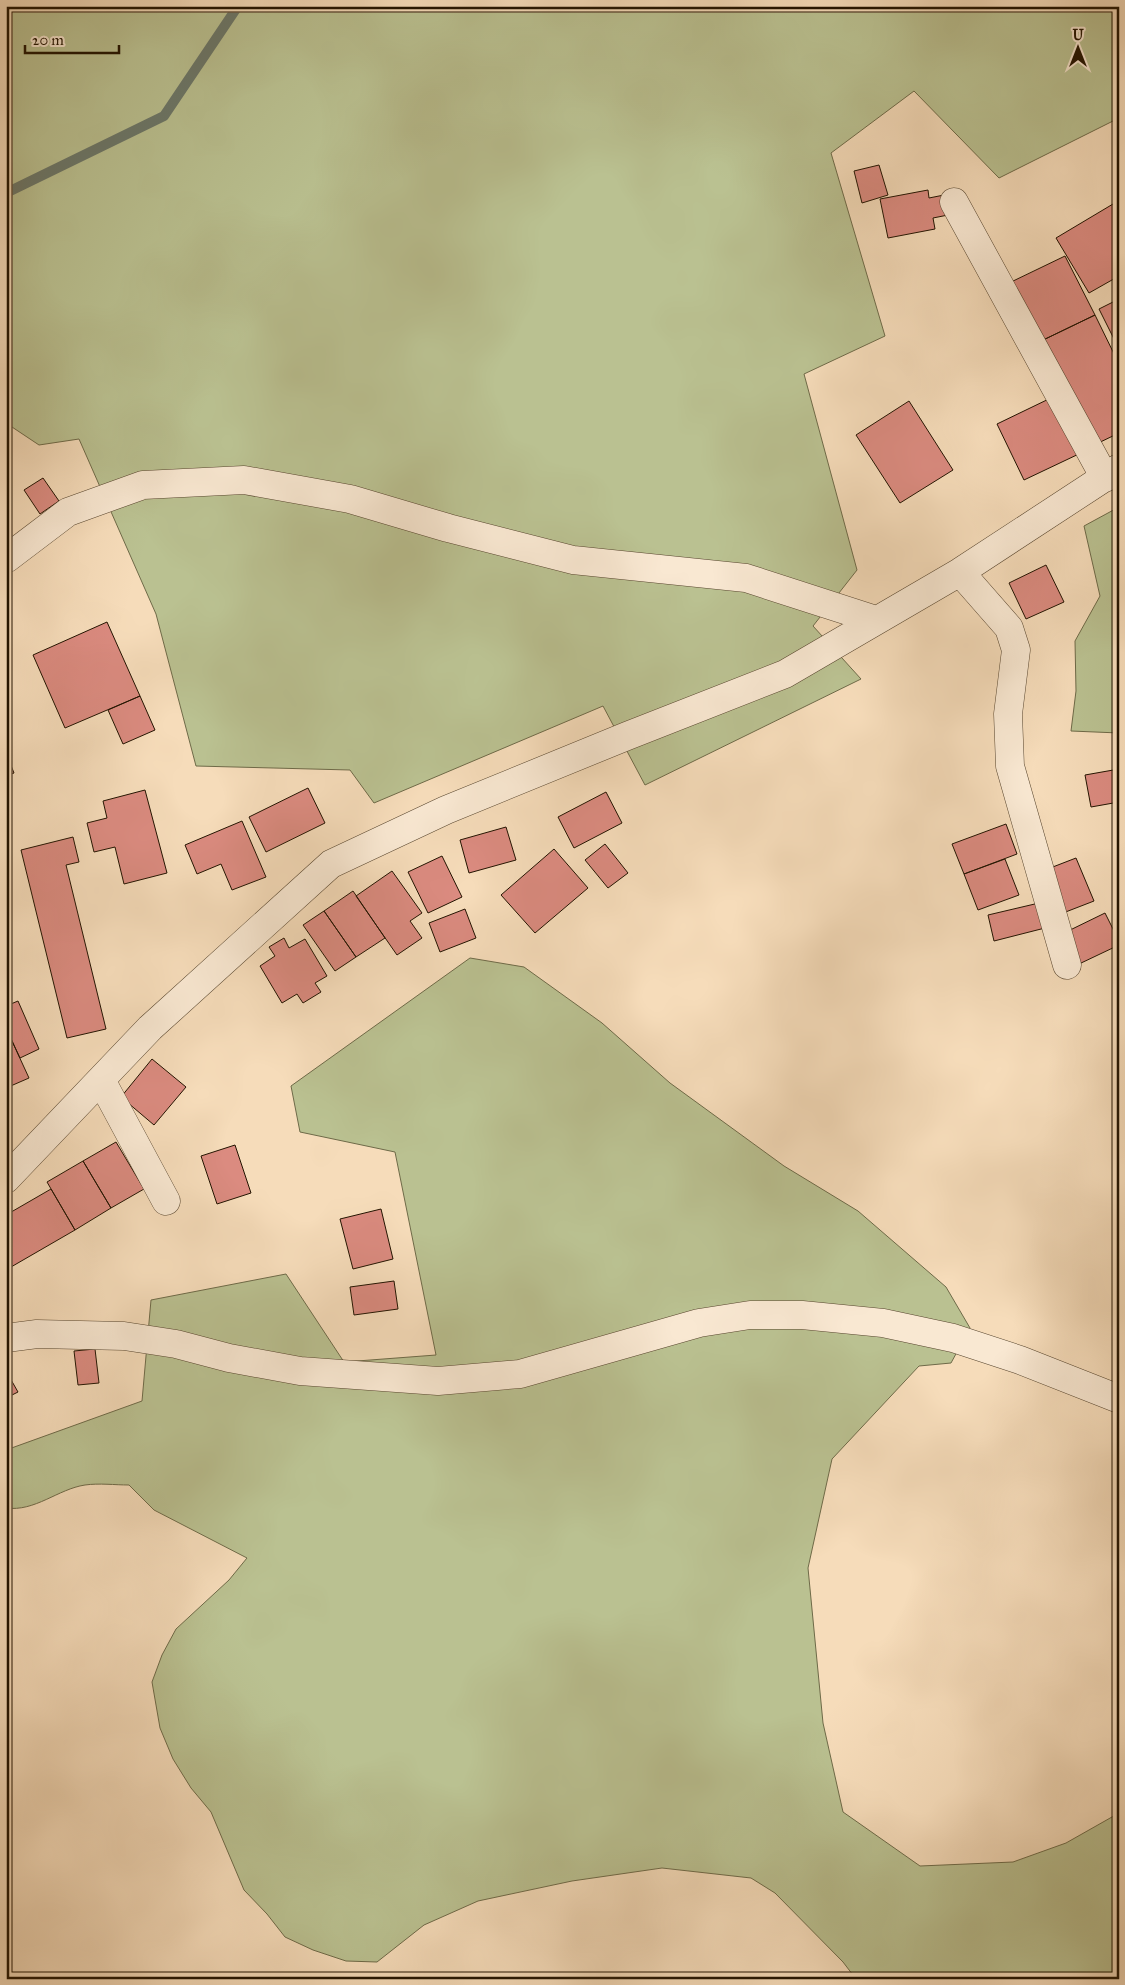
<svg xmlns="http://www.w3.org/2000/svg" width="1125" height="1985" viewBox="0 0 1125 1985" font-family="'IM FELL Great Primer',serif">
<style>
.green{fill:#bac191;stroke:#6e6a48}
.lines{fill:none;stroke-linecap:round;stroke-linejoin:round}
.stream{stroke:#6c786a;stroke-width:10}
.building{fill:#db8b80;stroke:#221300}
.minor-casing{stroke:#57452e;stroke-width:29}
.minor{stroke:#f9e8d2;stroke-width:28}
</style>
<rect width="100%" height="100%" fill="#f6dcba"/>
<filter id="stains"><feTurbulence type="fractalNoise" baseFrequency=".004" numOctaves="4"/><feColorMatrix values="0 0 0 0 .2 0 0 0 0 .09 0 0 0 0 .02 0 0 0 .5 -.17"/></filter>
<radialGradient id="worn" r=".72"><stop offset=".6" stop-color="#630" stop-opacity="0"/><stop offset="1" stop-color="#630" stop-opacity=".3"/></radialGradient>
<path class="green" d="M6 6H1119V118L999 178 914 91 831 153 885 336 804 374 857 570 813 626 861 679 645 785 603 706 374 803 350 770 196 766 156 614 79 439 39 445 6 423Z
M1119 507V733L1071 731 1076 691 1075 641 1100 596 1084 526Z
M470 958 524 967 602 1023 670 1083 784 1166 858 1211 946 1287 970 1328 951 1363 919 1366 832 1459 808 1568 823 1723 843 1812 920 1866 1013 1862 1066 1843 1119 1813V1979H856L843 1962 775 1893 751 1878 662 1868 572 1881 478 1901 424 1925 377 1962 346 1961 313 1950 285 1937 267 1914 244 1890 211 1812 191 1788 173 1759 160 1728 152 1682 162 1655 176 1629 229 1580 247 1558 154 1510 129 1485C115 1485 99 1483 85 1485 58 1489 35 1512 6 1508V1450L142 1401 151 1300 286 1274 344 1362 436 1355 395 1152 300 1132 291 1086Z"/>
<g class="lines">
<path class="stream" d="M6 193 164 116 238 6"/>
</g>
<path class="building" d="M879 165 888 195 862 203 854 171Z
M928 190 929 198 944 195 948 215 933 218 935 229 888 238 880 199Z
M1113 204 1119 214V276L1089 293 1056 238Z
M1065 256 1095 315 1039 342 1009 283Z
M1119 299V349L1099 309Z
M1095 315 1119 364V433L1090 447 1039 342Z
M1055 396 1083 452 1024 480 997 424Z
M909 401 953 470 900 503 856 435Z
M43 478 59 501 40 514 24 490Z
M1046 565 1064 602 1026 619 1009 583Z
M107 622 140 696 65 728 33 655Z
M140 696 155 730 123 744 108 710Z
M6 753 14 773 6 776Z
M1119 769V802L1091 807 1085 775Z
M308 788 325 823 266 852 249 817Z
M145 790 167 873 124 884 115 847 94 852 87 823 107 818 103 801Z
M606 792 622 823 574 848 558 817Z
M242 821 266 877 232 890 221 864 197 874 185 845Z
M1006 824 1017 854 964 874 952 844Z
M506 827 516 860 469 873 460 840Z
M73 837 79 862 66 865 106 1029 67 1038 21 850Z
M605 844 628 873 608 888 585 860Z
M554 849 588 888 535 933 501 895Z
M442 856 462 897 428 913 408 872Z
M1076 858 1094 901 1063 913 1045 870Z
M1005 859 1019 895 978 910 964 874Z
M392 871 422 913 410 921 422 938 397 955 356 896Z
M353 891 385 938 356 957 324 911Z
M1039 903 1045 928 994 941 988 915Z
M465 909 476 938 440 952 429 923Z
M324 911 356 957 335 971 303 925Z
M1105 913 1119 941V945L1079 964 1064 933Z
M284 938 289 948 305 939 327 976 315 983 321 992 303 1003 297 994 282 1003 260 966 275 956 269 947Z
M18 1001 39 1049 20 1058 6 1028V1006Z
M6 1028 29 1078 6 1088Z
M152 1059 186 1087 154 1125 121 1097Z
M116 1142 144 1189 111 1208 83 1161Z
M235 1145 251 1193 217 1204 201 1156Z
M83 1161 111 1208 75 1230 47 1182Z
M51 1189 75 1230 11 1267 6 1258V1215Z
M381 1209 393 1259 353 1269 340 1219Z
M394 1281 398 1309 354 1315 350 1287Z
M95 1349 99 1383 78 1385 74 1351Z
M6 1371 18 1392 6 1398Z"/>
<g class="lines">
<defs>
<path id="minor" d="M954 202 1105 478
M6 559 68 512 143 485 244 480 350 499 448 528 573 560 746 578 876 620
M960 572 1009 628 1016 650 1008 714 1010 766 1067 965
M101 1080 166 1201
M6 1179 150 1028 331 864 446 810 627 736 785 674 960 572 1119 468
M6 1338 37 1334 124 1336 176 1344 229 1358 300 1371 438 1381 520 1374 699 1323 750 1315H802L883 1323 953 1338 1020 1360 1119 1399"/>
</defs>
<use href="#minor" class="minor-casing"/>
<use href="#minor" class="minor"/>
</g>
<rect width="1125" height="1985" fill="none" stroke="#f6dcba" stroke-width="25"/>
<rect x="8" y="8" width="1110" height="1970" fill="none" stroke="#221300" stroke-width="2.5"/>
<rect x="12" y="12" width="1100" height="1960" fill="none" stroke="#221300"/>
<g transform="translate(1078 48)" stroke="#f9e8d2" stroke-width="4" paint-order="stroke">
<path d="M0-4L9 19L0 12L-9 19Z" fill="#221300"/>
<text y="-8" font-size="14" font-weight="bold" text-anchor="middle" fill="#221300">U</text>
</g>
<path d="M25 45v8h94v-8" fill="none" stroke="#221300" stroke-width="2.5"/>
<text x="32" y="45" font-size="15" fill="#221300" stroke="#f9e8d2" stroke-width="4" paint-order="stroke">20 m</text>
<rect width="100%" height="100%" filter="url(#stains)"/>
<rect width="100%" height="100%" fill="url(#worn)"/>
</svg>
